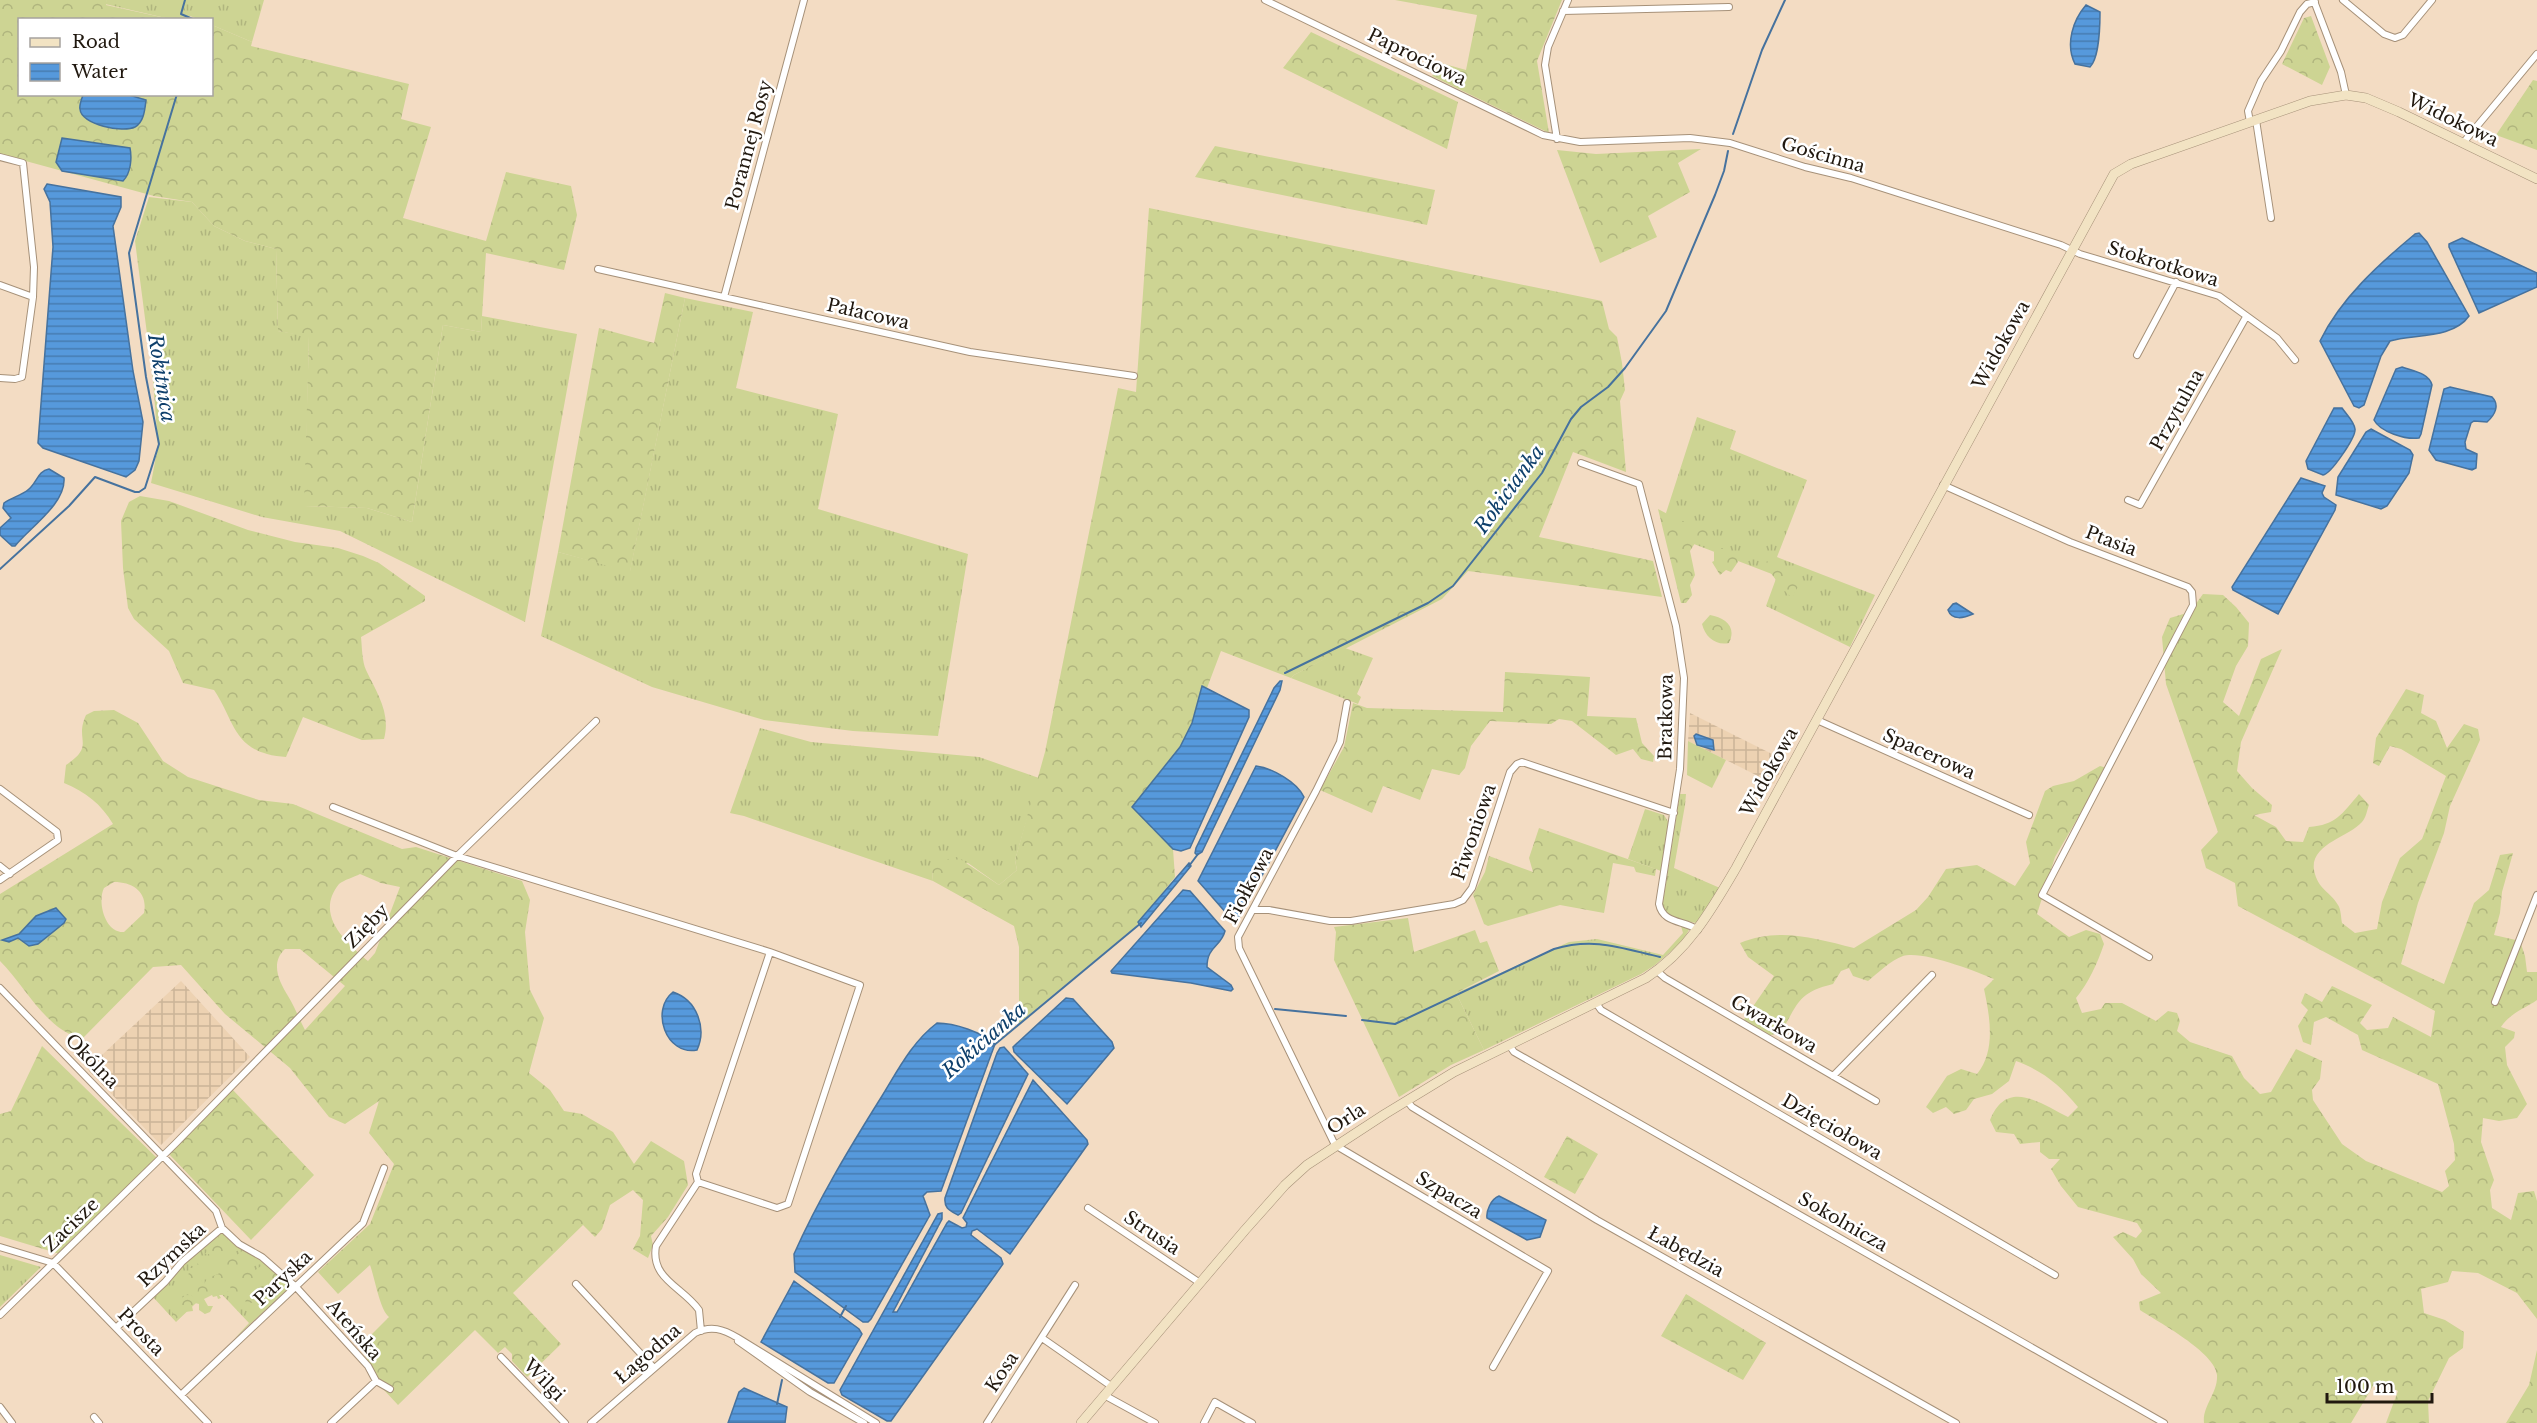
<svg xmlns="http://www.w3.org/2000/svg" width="2537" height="1423" viewBox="0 0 2537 1423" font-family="'Libre Baskerville',serif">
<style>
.industrial{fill:url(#industrial-grid)}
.grass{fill:url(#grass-tufts)}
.forest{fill:url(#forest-crowns);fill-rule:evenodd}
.water{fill:url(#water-rules);stroke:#46729e;stroke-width:1.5}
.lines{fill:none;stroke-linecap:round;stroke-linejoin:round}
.stream{stroke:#46729e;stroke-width:2}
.street-casing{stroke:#a69179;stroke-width:8}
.secondary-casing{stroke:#a69179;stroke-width:10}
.street{stroke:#fff;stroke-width:6}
.secondary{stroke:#f2e3c3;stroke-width:9}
.labels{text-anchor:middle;stroke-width:5;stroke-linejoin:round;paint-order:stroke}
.street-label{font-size:18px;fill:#20180f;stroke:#fff}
.water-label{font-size:20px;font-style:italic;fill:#0f406c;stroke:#fff}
</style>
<defs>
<pattern id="industrial-grid" width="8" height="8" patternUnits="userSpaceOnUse" patternTransform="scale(1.5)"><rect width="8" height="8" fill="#edd2b2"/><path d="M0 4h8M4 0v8" fill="none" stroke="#cbb498"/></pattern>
<pattern id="grass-tufts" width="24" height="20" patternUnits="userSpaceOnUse" patternTransform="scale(1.5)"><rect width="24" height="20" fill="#cdd493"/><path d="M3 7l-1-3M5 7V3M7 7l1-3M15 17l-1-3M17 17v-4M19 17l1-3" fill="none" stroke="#b0b57e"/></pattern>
<pattern id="forest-crowns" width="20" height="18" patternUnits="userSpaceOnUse" patternTransform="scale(1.5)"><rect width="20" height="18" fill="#cdd493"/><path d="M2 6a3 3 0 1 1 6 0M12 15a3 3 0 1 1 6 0" fill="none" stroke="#b0b57e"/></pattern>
<pattern id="water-rules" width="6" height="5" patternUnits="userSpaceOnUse" patternTransform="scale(1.5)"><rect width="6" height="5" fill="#5699dc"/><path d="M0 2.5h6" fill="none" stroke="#477cb1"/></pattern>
</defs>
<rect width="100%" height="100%" fill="#f3dcc3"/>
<path class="industrial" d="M1690 713 1786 761 1774 784 1688 741Z
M181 981 250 1057 161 1145 87 1069Z"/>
<path class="grass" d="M107 0H264L252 42 212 25V20L198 19 190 16 187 19H170L105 4Z
M149 197 192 202 214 226 245 241 276 249 278 331 309 336 305 506 367 508 412 522 443 325 481 332 482 316 577 334 525 622 340 531 262 517 151 483 158 446 153 380 135 241Z
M685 298 753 312 736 388 838 414 818 509 968 554 938 736 853 731 764 720 652 687 541 636 558 552 630 571Z
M1697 417 1736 431 1730 449 1807 480 1777 557 1875 595 1850 647 1766 606 1777 576 1673 536 1666 513Z
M1345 648 1373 658 1357 694 1361 697 1358 704 1291 678 1294 675Z
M760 728 811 742 979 757 1039 778 1015 860 1017 870 999 885 968 863 932 870 933 881 744 816 730 813Z
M1688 741 1726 760 1712 788 1687 775Z
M1680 794H1686L1685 805 1674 868 1720 888 1696 923 1669 917 1662 908Z
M1645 809 1664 815 1669 823 1661 871 1628 859Z
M1681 926 1690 928 1682 942 1655 965 1641 974 1484 1050 1456 993 1569 942 1597 939 1663 955 1683 933Z
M222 1233 257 1256 285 1278 287 1290 235 1338 249 1323 214 1286 176 1322 153 1297 188 1259Z
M0 1255 41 1267 0 1307Z"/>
<path class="forest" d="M0 0H107L106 5 170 19 20 20V94H212V25L252 42 251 46 409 84 401 119 431 127 403 218 486 241 506 172 571 186 577 215 564 270 486 253 481 332 443 325 412 522 367 508 304 506 309 337 278 331 276 249 245 241 214 226 192 202 154 196 0 154Z
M1395 0H1562L1537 61 1549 133 1432 76 1441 63 1466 70 1477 15Z
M2311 16 2330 67 2322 85 2282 64 2304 18Z
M1311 32 1458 102 1447 149 1283 68Z
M2533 80 2537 81V150L2496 135Z
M1215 146 1435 190 1427 225 1195 177Z
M1701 149 1678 163 1690 192 1648 216 1657 237 1600 263 1557 150 1596 154Z
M1149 208 1602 301 1609 329 1617 337 1622 363 1625 390 1620 401 1626 472 1573 452 1539 537 1653 561 1662 597 1468 571 1442 599 1294 675 1291 678 1221 651 1207 688 1202 686 1192 723 1180 747 1132 807 1173 849 1175 877 1136 926 1019 1023V947L1014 926 933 881 932 870 940 861 957 857 999 885 1017 870 1015 860 1045 752 1118 388 1136 392Z
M665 293 685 298 630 572 558 552 599 328 654 343Z
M140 496 169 501 248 530 295 542 338 548 363 556 379 563 425 596V601L361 637C362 647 362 661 366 670 377 693 391 713 384 739L362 740 303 717 286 757C280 756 273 756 267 754 233 745 232 716 214 690L183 683 169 651 134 619 128 608 123 568 121 521 129 502Z
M1658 509 1679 520 1711 529 1715 539 1706 546 1695 543 1690 551 1695 575 1690 585 1692 595 1686 603H1681Z
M1722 548H1726L1731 554 1736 555 1738 562 1731 572 1726 570 1720 575 1712 562 1714 561V552Z
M1767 561 1796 572 1802 580 1795 592 1793 598C1786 595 1771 573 1765 565Z
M2203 594 2223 595 2236 607 2249 623 2248 646 2236 666 2223 702 2239 716 2261 659 2282 649 2241 742 2237 771 2252 788 2272 805 2271 812 2254 815 2276 827 2286 841 2303 842 2309 827C2336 825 2342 814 2359 794L2369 805C2367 810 2366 818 2362 822 2349 837 2310 844 2314 870 2318 890 2330 891 2338 905 2341 909 2341 918 2342 923L2355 933 2377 929 2382 902 2400 858 2422 839 2446 776 2401 749 2390 746 2379 766 2373 763 2376 738 2406 689 2424 695 2421 713 2436 721 2447 748 2464 724 2478 729 2480 740 2450 806 2444 833 2418 903 2401 964 2444 984 2474 903 2489 890 2500 855 2513 853 2502 892 2500 913 2494 935 2520 941 2525 956 2527 972H2537V1000C2524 1009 2510 1013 2501 1027L2515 1032 2514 1038 2505 1047 2507 1065 2527 1104 2517 1118 2499 1121 2483 1118 2481 1142 2494 1180 2490 1190 2492 1208 2511 1220 2518 1193 2534 1191 2537 1201V1319L2517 1293 2478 1273 2452 1271 2448 1282 2421 1289 2424 1313 2445 1320 2464 1332 2463 1348 2449 1358 2428 1401 2429 1423H2386L2398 1391 2376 1381 2351 1423H2204C2202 1406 2218 1393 2217 1375 2215 1352 2158 1322 2140 1310L2139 1302 2161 1293 2141 1274 2133 1259 2113 1237 2123 1232 2136 1238 2142 1231 2137 1223 2078 1207 2061 1186 2051 1169 2060 1159H2049L2040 1152V1142L2020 1144 2014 1134 1996 1132 1990 1120C2007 1078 2040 1103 2068 1117L2078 1107C2060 1085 2043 1071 2016 1061L2009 1081 1992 1094 1974 1099 1966 1110 1954 1114 1946 1107 1933 1113 1926 1107 1947 1076 1961 1069 1977 1074C1996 1051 1990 1017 1984 989L1994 979C1975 971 1922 950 1903 956 1891 960 1878 973 1868 981L1853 976 1849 968 1841 971 1833 984C1796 993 1799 1004 1780 1033L1766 1036 1743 1021 1774 976 1748 957 1740 943C1778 927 1815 938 1854 948L1916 910 1928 897 1946 869 1977 865 2015 886 2030 863 2026 842 2045 791 2053 786 2074 781 2100 766 2107 768 2055 857 2037 914 2069 937 2086 930 2100 934 2104 944C2097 964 2089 982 2076 998L2082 1013 2101 1009 2105 1003H2122L2156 1021 2168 1011 2177 1013 2180 1021 2177 1031 2190 1042 2232 1056 2244 1078 2260 1094 2271 1092 2296 1049 2322 1061 2320 1079 2312 1090 2313 1100 2342 1144 2366 1161 2442 1192 2449 1186 2445 1171 2455 1160 2454 1144 2438 1084 2362 1050 2358 1035 2326 1017 2314 1022 2311 1045 2303 1042 2298 1026 2308 1010 2301 1003 2305 993 2322 1002 2332 986 2372 1005 2360 1023 2367 1030 2388 1028 2393 1017 2431 1037 2435 1011 2238 906 2235 883 2206 868 2201 850 2218 832 2166 684 2162 637 2170 618 2190 612Z
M1710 615C1725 618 1737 626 1729 643 1716 646 1705 637 1702 624Z
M1505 672 1590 677 1587 716 1636 718 1642 743 1654 756 1653 762 1641 759 1633 749 1616 755 1572 721 1559 719 1551 724 1490 721 1471 746 1465 768 1459 775 1432 769 1420 800 1383 786 1372 813 1320 790 1344 747 1353 703 1367 708 1503 712Z
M114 710 138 723 163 761 188 777 259 800 293 804 402 849 416 847 522 881 530 900 525 932 530 990 544 1018 529 1073 550 1090 564 1111 582 1114 613 1132 634 1164 651 1141 684 1161 688 1185 668 1217 651 1236 653 1245 648 1258 633 1249 640 1236 643 1200 633 1190 610 1205 602 1229 595 1237 583 1225 513 1293 561 1344 527 1377 512 1361V1354L505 1347 498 1353 475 1330 398 1405 384 1390 360 1346 389 1317C380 1310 375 1279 370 1265L338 1294 318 1272 370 1224 394 1164 369 1133 379 1101 345 1124 329 1117 290 1068 225 1014 181 965 153 967 82 1039C45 1029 26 987 0 961V894L113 824C101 804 86 792 64 783L66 765C96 745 74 741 86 715L94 711ZM360 874 381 883 400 887 375 953 368 961C346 942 314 915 339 884 344 880 354 877 360 874ZM114 882C134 882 148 893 144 913L124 932C105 933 97 902 104 888ZM285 949H300L345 986 305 1030C299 1019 295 1007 288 996 279 981 270 963 285 949Z
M1539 828 1656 869 1655 876 1636 872 1634 867 1613 863 1604 913 1560 905 1488 926 1484 924 1473 895 1485 872 1489 856 1533 872 1529 858Z
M1408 918 1414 952 1475 930 1480 943 1487 941 1499 971 1456 993 1484 1050 1451 1065 1399 1097 1334 960 1336 932 1334 927Z
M42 1046 157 1158 60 1254 0 1236V1114L11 1111Z
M232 1089 314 1175 251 1240 168 1153Z
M1567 1136 1598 1154 1575 1194 1544 1177Z
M225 1235 228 1238 227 1246 232 1249 227 1255 231 1259 245 1249 253 1253 255 1260 247 1265V1269C255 1274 257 1282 266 1288L272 1286 271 1282 262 1274 256 1275 254 1271 264 1264 288 1281 286 1292 279 1291 273 1302 266 1308 256 1302 245 1304 246 1298H251L253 1293 250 1290 248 1291 244 1287 233 1299 229 1298 233 1295 231 1293 233 1290H231L230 1286 223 1291 229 1292 226 1295H219L221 1298 218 1299 217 1296 213 1297 212 1295 204 1299 208 1306H213L210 1312 205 1314 199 1310V1304L195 1303 192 1306 193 1311 185 1312 176 1319 173 1317V1306L182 1302 183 1297 187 1295 197 1297 198 1287 193 1282 183 1289 178 1284 182 1281H187L190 1268H193L196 1262 200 1266 203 1276 201 1280 204 1284 210 1274 213 1276 220 1273 216 1266 213 1267 209 1254H205L211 1246V1240L218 1244 219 1236Z
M1686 1294 1766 1343 1743 1380 1661 1336Z
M2537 1350V1423H2506L2529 1385Z"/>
<path class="water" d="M2086 5 2100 12C2100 25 2099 58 2090 67L2075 64C2065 44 2073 20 2086 5Z
M83 95H129L146 100C145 109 144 122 135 127 123 133 81 125 80 109 79 105 82 98 83 95Z
M62 138 130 148C132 158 131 173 123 181L62 171 56 162Z
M47 184 121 197V207L113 226 133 371 143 422 139 461 135 470 126 477 43 448 38 443 53 247 50 202 44 189Z
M2419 233 2427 242 2469 316C2453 339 2413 334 2390 341L2381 356 2364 405 2359 408 2354 406 2320 341C2341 298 2379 264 2415 234Z
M2462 238 2537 273V287L2479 313 2449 247V244Z
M2402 367C2413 371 2429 373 2432 385L2421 434 2419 438C2406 440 2380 432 2374 420L2396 369Z
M2450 387 2492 397C2500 405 2495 415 2487 422L2474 421 2471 423 2465 442 2466 449 2477 454 2476 468 2472 470 2436 460 2429 450 2444 389Z
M2334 408H2342C2346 414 2354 421 2355 429 2356 437 2331 474 2323 475L2308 469 2306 461Z
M2371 429 2410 450 2413 455 2409 473 2387 506 2381 509 2336 495 2338 477 2366 432Z
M49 469 64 478C66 504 29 528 15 546H12L0 535V528L11 518 3 508 4 503C12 497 21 496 29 489 37 482 38 471 49 469Z
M2301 478 2325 486 2322 493 2324 497 2336 505 2335 510 2278 614 2233 590 2232 587Z
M1956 603 1973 614C1964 618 1952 621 1948 610L1953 604Z
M1280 681H1282L1280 690 1202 852 1197 855 1195 853 1196 848 1274 688Z
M1202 686 1249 710V717L1190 848 1181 851 1173 849 1132 807 1180 747 1192 723Z
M1696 734 1713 740 1714 750 1697 745 1694 736Z
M1256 766C1272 768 1297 782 1304 797L1241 915 1236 918 1228 915 1198 881Z
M1189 863 1191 866 1141 927 1138 922Z
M1183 890 1190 891 1225 931C1221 947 1207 946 1207 967L1231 985 1233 989 1231 991 1191 983 1112 973 1111 971Z
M56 908 66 919 64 923 38 944 29 946 18 938 9 942 2 940 19 934 36 916Z
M673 992C697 1000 707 1028 697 1050 666 1056 650 1010 673 992Z
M1066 998 1073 999 1112 1042 1114 1048 1067 1104 1014 1052 1013 1047Z
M937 1023C955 1023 981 1032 995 1044L941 1191 927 1192 923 1196 930 1215 871 1319 868 1322H863L795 1272 794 1254C818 1200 850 1147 882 1096 898 1070 912 1042 937 1023Z
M1004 1047 1028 1074 961 1213 958 1215C949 1210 944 1208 945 1198L997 1053 1000 1048Z
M1033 1080 1087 1140 1088 1144 1010 1254 977 1229 972 1231 971 1235 1001 1258 1003 1264 891 1421H887L842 1395 840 1390 938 1214 942 1213V1219L893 1312H897L947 1223 949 1221 962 1228 966 1227 967 1223 963 1218Z
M1499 1196 1546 1220 1540 1237 1527 1240 1487 1218C1486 1211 1491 1199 1499 1196Z
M794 1281 859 1329 862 1334 834 1383H828L761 1342Z
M744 1388 787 1407 785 1423H728L739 1392Z"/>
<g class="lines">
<path class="stream" d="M185 0 181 14 195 20
M1733 134 1762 50 1785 0
M0 569 69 506 95 477 135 492H139L145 488 159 444 146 377 129 253 177 94
M1285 673 1428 603 1453 586 1542 473 1571 419 1581 407 1608 387 1625 368 1666 311 1715 195 1724 171 1728 151
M1189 866 1198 854
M1275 1009 1346 1016
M1362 1020 1395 1024 1554 949C1594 937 1621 948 1660 957
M993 1046 1141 923
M840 1317 846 1306
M777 1404 782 1380"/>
<defs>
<path id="street" d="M1265 0 1543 135 1580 142 1690 138 1730 143 1805 167 1851 178 2061 245 2080 254 2219 296 2277 338 2295 360
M2343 0 2384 34 2395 38 2403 35 2432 0
M2314 1 2341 72 2346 95
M1563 11 1729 7
M2256 120 2271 218
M2250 122 2248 111 2261 81 2281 51 2300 12 2307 4 2315 2
M1557 139 1545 65 1548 47 1568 0
M2463 143 2537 54
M0 157 23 163 34 267 33 297 22 377 15 379 0 378
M598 269 970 352 1134 376
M0 285 33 297
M724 297 804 0
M2137 355 2176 282
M1581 463 1639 484 1676 626 1684 678 1680 769 1659 904C1663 924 1684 920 1698 930
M1943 485 2070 542 2188 587 2192 592 2193 605 2042 895 2149 957
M2128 500 2140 505 2246 317
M1347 703 1340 742 1316 791 1238 937 1239 948 1335 1145 1548 1271 1493 1367
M1817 720 2029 815
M0 789 57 832 58 840 0 880
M333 807 457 856 770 952
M0 866 10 874
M1253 910H1269L1330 921H1351L1454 904 1463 900 1472 888 1510 772 1517 764 1522 762 1674 813
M770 952 860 985 788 1204 777 1208 698 1182 696 1174Z
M1657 971 1665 978 1876 1101
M0 988 216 1211 222 1228 239 1244 262 1257 296 1287 368 1366 376 1381 390 1389
M2495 1002 2537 895
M1596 1003 1601 1010 2055 1275
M1509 1045 1514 1052 2164 1423
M1833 1076 1932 975
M1407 1101 1412 1107 1597 1220 1956 1423
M698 1182 656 1246C650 1279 683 1287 699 1310L701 1331
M1088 1208 1200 1283
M0 1247 53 1263 208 1423
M576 1284 654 1368
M0 1315 175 1144 457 856 596 721
M116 1328 165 1282 182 1262 222 1228
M1042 1338 1111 1386
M738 1341 810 1392 864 1423
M501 1357 565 1423
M181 1395 363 1223 384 1168
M1104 1395 1155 1423
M0 1407 12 1423
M94 1417 99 1423
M331 1423 376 1381
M591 1423 695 1333C711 1325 723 1329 738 1338L876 1423
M987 1423 1075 1285
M1204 1423 1215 1402 1252 1423"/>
<path id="secondary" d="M1081 1423 1245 1230 1285 1185 1307 1165 1385 1114 1454 1072 1646 978C1688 951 1712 909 1736 868L2114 174 2131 164 2310 101 2346 95 2366 98 2399 112 2537 179"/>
</defs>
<use href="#street" class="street-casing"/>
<use href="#secondary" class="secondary-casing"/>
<use href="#street" class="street"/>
<use href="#secondary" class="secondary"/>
</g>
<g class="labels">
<g class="street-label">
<text transform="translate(1417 57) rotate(26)" y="6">Paprociowa</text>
<text transform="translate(2453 120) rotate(26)" y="6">Widokowa</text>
<text transform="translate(749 145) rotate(-75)" y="6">Porannej Rosy</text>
<text transform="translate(1823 155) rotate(16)" y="6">Gościnna</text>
<text transform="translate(2163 264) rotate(17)" y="6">Stokrotkowa</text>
<text transform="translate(868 314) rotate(13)" y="6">Pałacowa</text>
<text transform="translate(2001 345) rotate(-61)" y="6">Widokowa</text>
<text transform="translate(2177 410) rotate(-61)" y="6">Przytulna</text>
<text transform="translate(2111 541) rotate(21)" y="6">Ptasia</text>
<text transform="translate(1666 717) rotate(-89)" y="6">Bratkowa</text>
<text transform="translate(1929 754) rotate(24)" y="6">Spacerowa</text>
<text transform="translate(1769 772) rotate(-61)" y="6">Widokowa</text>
<text transform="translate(1474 832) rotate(-71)" y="6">Piwoniowa</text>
<text transform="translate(1249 886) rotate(-62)" y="6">Fiołkowa</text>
<text transform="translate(367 926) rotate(-46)" y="6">Zięby</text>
<text transform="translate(1774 1024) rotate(30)" y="6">Gwarkowa</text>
<text transform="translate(92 1061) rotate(46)" y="6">Okólna</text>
<text transform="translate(1346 1119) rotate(-33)" y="6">Orla</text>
<text transform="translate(1832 1127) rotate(30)" y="6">Dzięciołowa</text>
<text transform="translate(1449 1195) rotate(31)" y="6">Szpacza</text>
<text transform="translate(1843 1222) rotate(30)" y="6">Sokolnicza</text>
<text transform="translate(71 1225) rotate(-44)" y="6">Zacisze</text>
<text transform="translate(1152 1233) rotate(34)" y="6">Strusia</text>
<text transform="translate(1686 1252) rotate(29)" y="6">Łabędzia</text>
<text transform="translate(172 1255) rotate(-43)" y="6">Rzymska</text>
<text transform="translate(283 1278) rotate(-43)" y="6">Paryska</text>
<text transform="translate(354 1330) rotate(49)" y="6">Ateńska</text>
<text transform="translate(141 1332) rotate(46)" y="6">Prosta</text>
<text transform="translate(648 1354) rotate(-41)" y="6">Łagodna</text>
<text transform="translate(1002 1372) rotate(-57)" y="6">Kosa</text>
<text transform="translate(544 1380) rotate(46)" y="6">Wilgi</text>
</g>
<g class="water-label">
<text transform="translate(162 378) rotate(81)" y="7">Rokitnica</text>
<text transform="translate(1509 489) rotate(-54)" y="7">Rokicianka</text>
<text transform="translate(984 1040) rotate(-41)" y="7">Rokicianka</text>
</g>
</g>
<rect x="18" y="18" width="195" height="78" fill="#ffffff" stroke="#a6a39f" stroke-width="1.5"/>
<rect x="30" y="38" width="30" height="9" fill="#f2e3c3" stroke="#a6a39f" stroke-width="1.5"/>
<text x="72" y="48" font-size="18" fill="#20180f">Road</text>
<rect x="30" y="63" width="30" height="18" fill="url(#water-rules)" stroke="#a6a39f" stroke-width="1.5"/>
<text x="72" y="78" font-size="18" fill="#20180f">Water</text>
<path d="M2327 1393v9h105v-9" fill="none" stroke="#20180f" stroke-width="3"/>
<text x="2336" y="1393" font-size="18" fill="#20180f" stroke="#ffffff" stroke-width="4.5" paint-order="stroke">100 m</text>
</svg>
